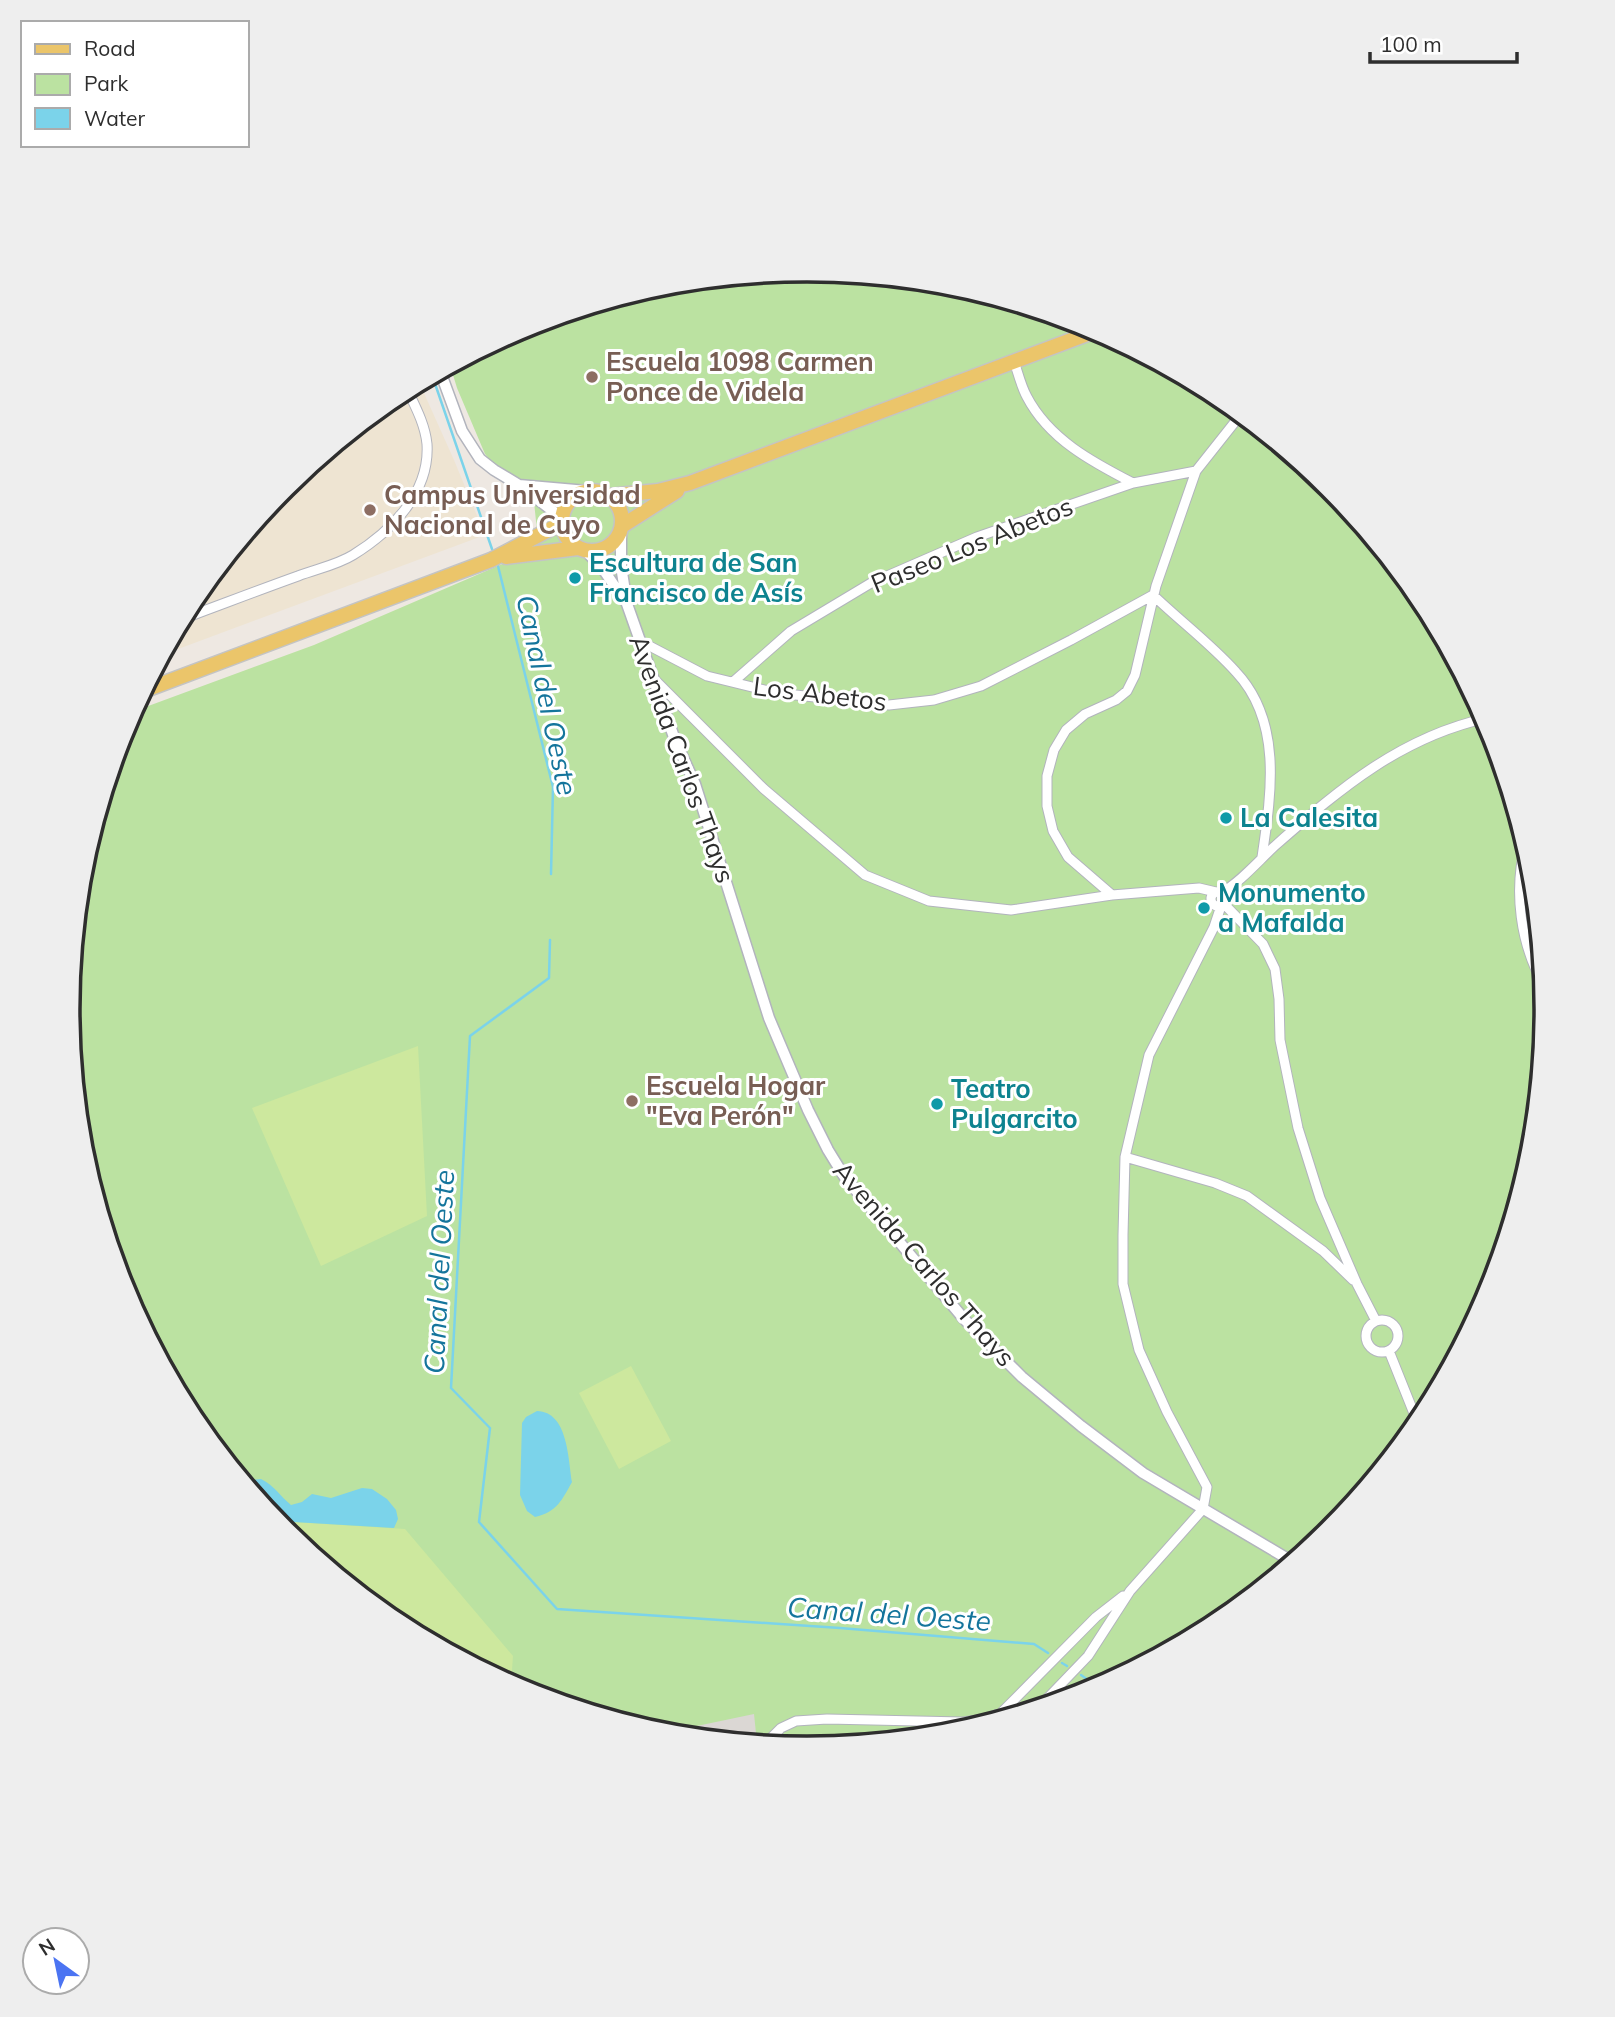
<svg xmlns="http://www.w3.org/2000/svg" width="1615" height="2017" viewBox="0 0 1615 2017" font-family="Mulish,sans-serif">
<style>
.education{fill:#eee4d2}
.green{fill:#bbe2a1}
.pitch{fill:#cde89e}
.plaza{fill:#dbd7d4}
.water{fill:#7bd3ea}
.lines{fill:none;stroke-linecap:round;stroke-linejoin:round}
.stream{stroke:#7bd3ea;stroke-width:2.5}
.minor-casing{stroke:#b2b4bd;stroke-width:11}
.tertiary-casing{stroke:#b2b4bd;stroke-width:13}
.primary-casing{stroke:#c4c4c4;stroke-width:17}
.minor{stroke:#fff;stroke-width:9}
.tertiary{stroke:#fff;stroke-width:10}
.primary{stroke:#ebc56a;stroke-width:14}
.education-dot{fill:#8d6e63;stroke:#fff;stroke-width:2.5}
.culture-dot{fill:#0f9aa8;stroke:#fff;stroke-width:2.5}
.labels{text-anchor:middle;stroke-width:6;stroke-linejoin:round;paint-order:stroke}
.education-label{font-size:26px;font-weight:bold;fill:#785e54;stroke:#fff;text-anchor:start}
.street-label{font-size:26px;fill:#2e2e2e;stroke:#fff}
.culture-label{font-size:26px;font-weight:bold;fill:#0d838f;stroke:#fff;text-anchor:start}
.water-label{font-size:28px;font-style:italic;fill:#14759c;stroke:#fff}
.rim{fill:none;stroke:#2e2e2e;stroke-width:3.5}
</style>
<rect width="100%" height="100%" fill="#eee8e2"/>
<path class="education" d="M419 382 454 460 485 535 162 655 193 597 285 485 397 394Z"/>
<path class="green" d="M808 269 952 284 1091 326 1219 394 1331 486 1422 598 1491 726 1533 865 1547 1009 1532 1153 1490 1292 1422 1420 1330 1532 1218 1623 1090 1692 951 1734 807 1748 663 1733 524 1691 396 1623 284 1531 193 1419 124 1291 82 1152 68 1008 83 864 125 725 132 712 314 645 507 562 538 540 534 502 499 471 485 454 457 388 450 365 525 325 664 283Z"/>
<path class="pitch" d="M418 1046 427 1216 321 1266 252 1108Z
M631 1366 671 1441 619 1469 579 1393Z
M277 1521 405 1529 513 1656 511 1684 396 1623 285 1531Z"/>
<path class="plaza" d="M754 1714 757 1743 670 1734 673 1731Z"/>
<path class="water" d="M537 1411C568 1412 568 1458 572 1482 562 1500 557 1512 535 1517L527 1511 520 1495 522 1423 526 1417Z
M261 1479C275 1486 280 1496 291 1505L302 1502 312 1494 331 1498 362 1488 372 1489 387 1499 396 1510 398 1519 394 1528 277 1521 248 1487 252 1480Z"/>
<g class="lines">
<path class="stream" d="M432 375 492 549
M498 566 553 787 551 874
M550 940 549 978 470 1036 451 1388 490 1428 479 1522 557 1609 840 1628 1034 1644 1048 1653
M1062 1663 1067 1666
M1081 1675 1098 1687"/>
<defs>
<path id="minor" d="M1014 361C1018 373 1021 386 1027 397 1049 439 1092 462 1133 483
M1153 595C1180 621 1211 644 1236 672 1283 722 1271 795 1262 857
M182 619C220 605 259 590 298 576 316 569 337 565 353 555 392 531 430 492 427 444 425 424 415 406 407 389
M640 641 707 676 777 693 889 705 934 700 981 686 1071 640 1153 595
M655 680 764 789 865 875 929 901 1011 910 1112 895 1199 888 1216 892
M733 682 791 631 871 583 977 537 1133 483 1196 471
M1526 843C1513 890 1520 945 1545 987
M1211 899a7 7 0 1 1 14 0a7 7 0 1 1-14 0Z
M1221 893C1242 881 1259 860 1277 844 1341 788 1401 737 1487 718
M1112 895 1068 857 1053 831 1047 806V776L1054 750 1066 730 1085 714 1116 700 1127 691 1135 675 1156 586 1196 471 1242 413
M1224 904 1263 944 1275 969 1279 999 1280 1040 1298 1128 1320 1198 1357 1284 1376 1321
M1125 1157 1215 1183 1247 1196 1323 1251 1353 1280
M1366 1336a16 16 0 1 1 32 0a16 16 0 1 1-32 0Z
M1389 1351 1415 1416 1420 1422
M1039 1707 1088 1656 1130 1591 1203 1509 1207 1487 1167 1412 1139 1350 1123 1284V1235L1125 1157 1149 1055 1214 927 1221 906
M769 1744 772 1737 781 1728 796 1721 827 1719 963 1722 985 1719 1001 1713 1096 1617 1123 1596"/>
<path id="tertiary" d="M440 371 462 431 480 459 494 470 519 485 562 518
M519 485 587 491
M621 532V566L627 604 675 740 695 784 769 1018 808 1110 828 1150 844 1176 964 1319 1022 1377 1081 1426 1143 1473 1293 1562
M585 550 603 569 624 600"/>
<path id="primary" d="M562 521a30 30 0 1 1 60 0a30 30 0 1 1-60 0Z
M609 496 658 491 690 483 1098 330
M622 526 677 491
M506 557 578 548
M143 691 491 560 562 523"/>
</defs>
<use href="#minor" class="minor-casing"/>
<use href="#tertiary" class="tertiary-casing"/>
<use href="#primary" class="primary-casing"/>
<use href="#minor" class="minor"/>
<use href="#tertiary" class="tertiary"/>
<use href="#primary" class="primary"/>
</g>
<g class="education-dot">
<circle cx="592" cy="377" r="7"/>
<circle cx="370" cy="510" r="7"/>
<circle cx="632" cy="1101" r="7"/>
</g>
<g class="culture-dot">
<circle cx="575" cy="578" r="7"/>
<circle cx="1226" cy="818" r="7"/>
<circle cx="1204" cy="908" r="7"/>
<circle cx="937" cy="1104" r="7"/>
</g>
<g class="labels">
<g class="education-label">
<text x="606" y="371">Escuela 1098 Carmen<tspan x="606" dy="30">Ponce de Videla</tspan></text>
<text x="384" y="504">Campus Universidad<tspan x="384" dy="30">Nacional de Cuyo</tspan></text>
<text x="646" y="1095">Escuela Hogar<tspan x="646" dy="30">"Eva Perón"</tspan></text>
</g>
<g class="street-label">
<text transform="translate(972 545) rotate(-22)" y="9">Paseo Los Abetos</text>
<text transform="translate(820 694) rotate(7)" y="9">Los Abetos</text>
<text transform="translate(682 759) rotate(70)" y="9">Avenida Carlos Thays</text>
<text transform="translate(924 1264) rotate(49)" y="9">Avenida Carlos Thays</text>
</g>
<g class="culture-label">
<text x="589" y="572">Escultura de San<tspan x="589" dy="30">Francisco de Asís</tspan></text>
<text x="1240" y="827">La Calesita</text>
<text x="1218" y="902">Monumento<tspan x="1218" dy="30">a Mafalda</tspan></text>
<text x="951" y="1098">Teatro<tspan x="951" dy="30">Pulgarcito</tspan></text>
</g>
<g class="water-label">
<text transform="translate(547 695) rotate(78)" y="10">Canal del Oeste</text>
<text transform="translate(439 1272) rotate(-87)" y="10">Canal del Oeste</text>
<text transform="translate(889 1614) rotate(4)" y="10">Canal del Oeste</text>
</g>
</g>
<path d="M0 0H1615V2017H0ZM80 1009a727 727 0 1 1 1454 0a727 727 0 1 1-1454 0Z" fill="#eee" fill-rule="evenodd"/>
<path class="rim" d="M80 1009a727 727 0 1 1 1454 0a727 727 0 1 1-1454 0Z"/>
<rect x="21" y="21" width="228" height="126" fill="#ffffff" stroke="#ababab" stroke-width="2"/>
<rect x="35" y="44" width="35" height="10" fill="#ebc56a" stroke="#ababab" stroke-width="2"/>
<text x="84" y="56" font-size="21" fill="#2e2e2e">Road</text>
<rect x="35" y="74" width="35" height="21" fill="#bbe2a1" stroke="#ababab" stroke-width="2"/>
<text x="84" y="91" font-size="21" fill="#2e2e2e">Park</text>
<rect x="35" y="108" width="35" height="21" fill="#7bd3ea" stroke="#ababab" stroke-width="2"/>
<text x="84" y="126" font-size="21" fill="#2e2e2e">Water</text>
<g transform="translate(56 1961) rotate(327)"><circle r="33" fill="#ffffff" stroke="#ababab" stroke-width="2"/>
<path d="M0-5L12 26L0 18L-12 26Z" fill="#4b74f2"/>
<text y="-10" font-size="19" font-weight="bold" text-anchor="middle" fill="#2e2e2e">N</text>
</g>
<path d="M1370 52v10h147v-10" fill="none" stroke="#2e2e2e" stroke-width="3.5"/>
<text x="1380" y="52" font-size="21" fill="#2e2e2e" stroke="#ffffff" stroke-width="5" paint-order="stroke">100 m</text>
</svg>
